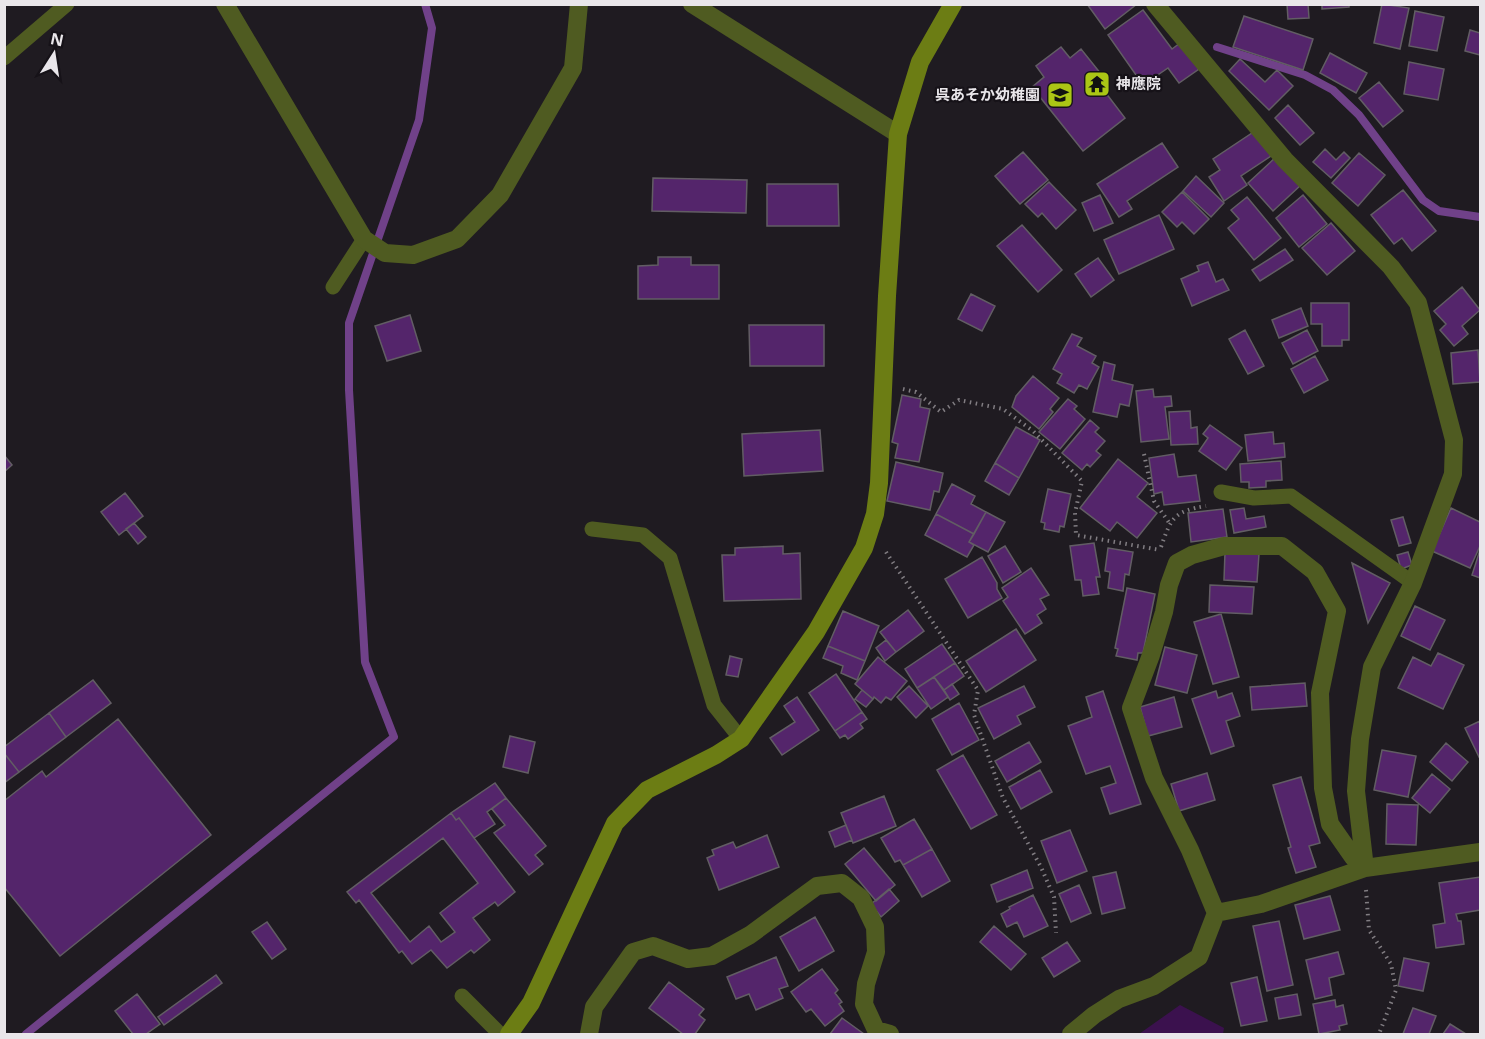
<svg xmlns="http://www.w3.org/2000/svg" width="1485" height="1039" viewBox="0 0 1485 1039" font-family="'Open Sans','Noto Sans JP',sans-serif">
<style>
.green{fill:#3b114e}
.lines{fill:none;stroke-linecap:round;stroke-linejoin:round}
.stream{stroke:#704189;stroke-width:8}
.building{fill:#54256b;stroke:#625d64;stroke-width:1.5;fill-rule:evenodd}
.path{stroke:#817d82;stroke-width:4;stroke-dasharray:1.5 4.5;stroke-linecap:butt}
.lane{stroke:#4f5b21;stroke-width:15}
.street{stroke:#4f5b21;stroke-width:18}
.secondary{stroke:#6c7d14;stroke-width:18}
.labels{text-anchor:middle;stroke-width:4.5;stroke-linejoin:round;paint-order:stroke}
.poi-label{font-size:15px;font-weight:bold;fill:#e9e6ea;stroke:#161218;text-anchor:start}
</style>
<rect width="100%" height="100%" fill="#1f1b21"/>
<path class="green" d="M1180 1005 1224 1028 1223 1034H1139Z"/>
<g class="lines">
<path class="stream" d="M1217 47 1305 75 1333 90 1359 115 1423 200 1439 211 1480 217
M26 1034 394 737 365 662 349 390V323L419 120 432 28 425 4"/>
</g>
<path class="building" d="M1087 4H1137L1105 29Z
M1287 4H1308L1309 18 1288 19Z
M1322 4H1349V7L1322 9Z
M1382 4 1409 8 1400 49 1374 43Z
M1143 10 1172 49 1180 43 1199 69 1179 83 1168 68 1143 85 1108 35Z
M1415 11 1444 17 1437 51 1409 46Z
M1244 16 1313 39 1303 70 1233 47Z
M1470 30 1480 33V55L1465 51Z
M1061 47 1070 58 1081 49 1105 79 1099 84 1125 118 1083 151 1032 87 1044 77 1036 66Z
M1330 53 1367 73 1356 93 1320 73Z
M1240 59 1265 82 1277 70 1293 86 1269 110 1229 71Z
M1409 62 1444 69 1438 100 1404 94Z
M1379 82 1403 111 1383 127 1359 98Z
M1288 105 1314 133 1300 145 1275 118Z
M1255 131 1271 156 1241 176 1247 185 1224 201 1209 177 1220 170 1213 159Z
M1162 143 1178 167 1127 201 1132 209 1119 217 1097 184Z
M1325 149 1336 160 1344 152 1350 158 1331 178 1313 162Z
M1023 152 1048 180 1020 204 995 176Z
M1359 153 1385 175 1358 206 1332 183Z
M1276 157 1302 184 1273 211 1248 183Z
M1196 176 1224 203 1211 217 1183 191Z
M653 178 747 180 746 213 652 211Z
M1049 182 1076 210 1056 229 1042 213 1038 217 1025 204Z
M767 184H838L839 226H767Z
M1403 190 1436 231 1412 251 1402 238 1394 244 1371 215Z
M1182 192 1209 219 1194 234 1182 222 1177 227 1162 212Z
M1100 195 1113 223 1094 231 1082 203Z
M1303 195 1327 224 1299 247 1276 218Z
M1247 197 1281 238 1254 260 1228 228 1239 219 1231 210Z
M1159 215 1174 249 1119 274 1104 240Z
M1331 223 1355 251 1327 275 1302 248Z
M1022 225 1062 270 1038 292 997 246Z
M1285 249 1293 260 1260 281 1252 270Z
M658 257H691V265H719V299H638V266L658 265Z
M1098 258 1114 280 1091 297 1075 274Z
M1208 262 1216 282 1223 279 1229 290 1192 306 1181 279 1199 271 1197 266Z
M1462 287 1480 310 1462 326 1468 334 1454 346 1440 330 1446 324 1434 311Z
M971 294 995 306 982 331 958 319Z
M1311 303H1349V340H1342V346H1322V324H1311Z
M1301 308 1308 326 1279 338 1272 320Z
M410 315 421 351 387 361 375 326Z
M749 325H824V366H750Z
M1245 330 1264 366 1248 374 1229 339Z
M1307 330 1318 351 1293 364 1282 343Z
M1072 334 1082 338 1077 346 1096 356 1092 363 1099 367 1087 389 1079 385 1074 393 1057 383 1062 374 1053 369Z
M1478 350 1480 382 1453 384 1451 353Z
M1315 356 1328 380 1304 393 1291 369Z
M1104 362 1115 365 1112 380 1133 385 1129 406 1120 404 1117 417 1093 412Z
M1033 376 1059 398 1050 409 1053 412 1039 429 1012 407 1016 396Z
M1153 389 1154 397 1171 396 1172 406 1165 407 1169 439 1141 442 1136 391Z
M902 395 921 399 920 407 930 409 919 462 895 458 898 444 892 442Z
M1068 399 1077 406 1074 409 1085 419 1060 449 1039 432Z
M1190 411 1191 428 1197 427 1198 444 1171 445 1169 412Z
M1090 420 1099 428 1095 432 1105 441 1096 451 1101 455 1090 467 1087 464 1082 470 1062 453Z
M1210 425 1242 448 1226 470 1199 451 1208 438 1203 434Z
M1016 427 1040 440 1019 478 995 463Z
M820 430 823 471 744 476 742 434Z
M1273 432 1274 444 1284 443 1285 457 1248 461 1245 435Z
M1174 454 1178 477 1196 475 1200 501 1164 505 1162 492 1154 494 1149 458Z
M4 455 12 465 4 472Z
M1118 459 1148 483 1137 497 1157 513 1137 538 1117 522 1110 531 1080 508Z
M1281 461 1282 480 1266 481V487L1249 488V482H1241L1240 464Z
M896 462 943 473 939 492 934 491 930 510 887 501Z
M995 463 1019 478 1009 495 985 481Z
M952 484 975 496 971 504 986 512 974 534 936 514Z
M1048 489 1071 494 1064 527 1060 526 1059 532 1044 529 1045 523 1041 522Z
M125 493 143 516 119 535 101 512Z
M1244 508 1246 519 1264 516 1266 527 1234 533 1230 510Z
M1451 508 1480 522V546L1470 568 1432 551Z
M1223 509 1227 537 1191 542 1188 513Z
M986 512 1005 522 988 552 969 542Z
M936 514 974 534 969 542 974 545 967 557 925 535Z
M1403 517 1411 543 1399 546 1391 520Z
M134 523 146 537 138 544 126 529Z
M1094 543 1100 577H1096L1099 594 1083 596 1081 580H1075L1070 546Z
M783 546V554L800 553 801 599 724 601 722 555H735V548Z
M1005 546 1021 572 1003 583 988 556Z
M1108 548 1133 552 1129 575 1125 574 1123 591 1108 588 1110 572 1105 571Z
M1480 550V578L1472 575Z
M1225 552 1259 554 1257 582 1224 580Z
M1408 552 1412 565 1401 569 1397 555Z
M982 557 997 583V589L1002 598 968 618 945 579Z
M1352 563 1390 583 1368 623Z
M1031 568 1049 595 1040 599 1046 609 1037 615 1042 623 1025 634 1003 601 1008 597 1002 588Z
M1210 585 1254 587 1252 614 1209 612Z
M1127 588 1155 594 1143 653H1138L1137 660 1116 656 1118 649 1115 648Z
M1415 606 1445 620 1430 650 1401 636Z
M908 610 924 631 896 652 880 632Z
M843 611 879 626 865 661 828 646Z
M1221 614 1239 677 1213 684 1194 622Z
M1016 629 1036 660 986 692 966 661Z
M886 640 896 652 885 661 876 648Z
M942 644 955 663 917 688 905 669Z
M828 646 865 661 857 680 841 673 843 666 823 658Z
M1165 647 1197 655 1187 693 1155 685Z
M1438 653 1464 665 1443 709 1398 688 1413 657 1431 666Z
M730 656 742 659 738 677 726 675Z
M878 657 907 681 891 700 886 697 881 703 874 697 873 699 855 684Z
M955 663 964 676 944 690 934 677Z
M836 674 862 712 835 731 809 693Z
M934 677 948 697 931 709 917 688Z
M93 680 111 703 66 737 49 713Z
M1305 683 1307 706 1252 710 1250 687Z
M952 684 959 694 950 700 944 690Z
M909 686 928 706 916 718 897 697Z
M1024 686 1035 707 1017 716 1021 724 994 739 978 708Z
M862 690 873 699 866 707 855 699Z
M1103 691 1141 804 1110 814 1101 788 1116 783 1110 766 1086 774 1068 726 1092 717 1086 697Z
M1216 691 1218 698 1232 693 1240 716 1226 721 1234 746 1211 754 1192 699Z
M797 697 819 730 782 755 770 738 795 722 784 706Z
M1174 697 1182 727 1148 736 1140 707Z
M959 703 979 740 952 755 932 719Z
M862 712 867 719 860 724 863 728 848 739 845 735 840 738 835 731Z
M49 713 66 737 19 772 4 753V747Z
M118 719 211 835 60 956 4 887V801L42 771 46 777Z
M1480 721V756L1479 757 1465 728Z
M510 736 535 742 528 773 503 767Z
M1029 742 1041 762 1007 782 995 761Z
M1446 743 1468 762 1452 781 1430 762Z
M1382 750 1416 756 1408 797 1374 790Z
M4 753 19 772 4 783Z
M963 755 997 815 971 829 937 770Z
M1040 770 1052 792 1021 809 1009 787Z
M1207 773 1215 800 1179 811 1171 784Z
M1432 774 1450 789 1430 813 1412 798Z
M1301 777 1320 843 1309 846 1316 867 1296 873 1288 848 1291 847 1273 785Z
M495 783 506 798 487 812 495 824 474 838 459 818 456 820 451 813Z
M884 796 896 826 853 843 841 813Z
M506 798 546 846 535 855 543 864 529 875 494 833 505 825 492 809Z
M1387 804 1418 805 1416 845 1386 844Z
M451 813 456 820 459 818 515 892 498 906 495 902 473 918 490 940 474 953 471 950 447 968 431 950 412 964 402 951 399 953 359 900 356 903 347 892ZM443 838 478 883 440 913 455 932 441 942 429 926 410 942 371 893Z
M914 819 932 849 903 865 900 860 895 862 881 838Z
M846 825 852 840 835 847 829 832Z
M1070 830 1087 871 1057 883 1041 841Z
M767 835 779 867 719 890 707 858 714 855 712 850 733 842 736 848Z
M864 848 895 885 876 901 845 864Z
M932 849 950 881 922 897 903 865Z
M1027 870 1033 888 997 902 991 885Z
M1116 872 1125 908 1102 914 1093 877Z
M1480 877V910L1456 914 1458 921H1461L1464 944 1436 948 1433 925 1445 923 1439 883Z
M1079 885 1091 913 1071 922 1059 894Z
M889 889 899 901 881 917 871 904Z
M1033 895 1048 926 1024 937 1017 922 1007 927 1001 914 1010 909 1009 907Z
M1330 896 1340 930 1304 939 1295 905Z
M815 917 834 951 799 971 780 937Z
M1279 921 1293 985 1267 991 1253 926Z
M267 922 286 949 272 959 252 932Z
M994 926 1026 954 1011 970 980 942Z
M1067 942 1080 961 1054 977 1042 958Z
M1338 952 1344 974 1329 978 1332 995 1315 999 1306 960Z
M776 957 788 986 779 989 783 998 756 1010 749 994 736 999 727 977Z
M1404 958 1429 963 1423 991 1398 986Z
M822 969 838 990 835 993 842 1002 839 1004 844 1011 825 1026 811 1009 806 1012 791 992Z
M216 975 222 983 164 1025 158 1017Z
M1257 977 1267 1021 1241 1026 1231 983Z
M669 982 704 1009 699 1015 705 1020 695 1034H683L649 1008Z
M137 994 160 1024 146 1034H133L115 1011Z
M1297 994 1301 1015 1279 1019 1275 998Z
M1335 1000 1336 1007 1343 1005 1347 1024 1339 1026 1340 1030 1319 1034 1313 1004Z
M1413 1008 1436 1016 1429 1034H1403Z
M842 1018 864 1034H830Z
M1450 1024 1466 1034H1443Z"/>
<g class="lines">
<path class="path" d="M903 389 916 392 941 412 959 400 1003 409 1033 431 1082 481 1075 513 1076 535 1160 550
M1144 454 1154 501 1170 524
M1161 547C1171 518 1174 511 1206 506
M886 552 978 690 974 715 1003 798 1041 867 1054 897 1056 933
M1366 890 1369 930 1391 964 1396 990 1379 1034"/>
<path class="lane" d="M4 58 67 4
M333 287 364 239
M1221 492 1254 498 1291 496 1413 583
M592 529 643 535 670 558 714 705 741 739
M462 996 500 1034"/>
<path class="street" d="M225 4 364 239 385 253 413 255 457 239 500 195 573 68 579 4
M692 4 898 134
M1155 4 1285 160 1391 267 1418 303 1454 440 1453 474 1413 583 1372 667 1360 739 1356 791 1365 868 1480 852
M589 1034 594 1007 633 952 653 946 688 959 712 956 750 935 817 886 842 883 861 898 875 927 876 952 866 984 864 1004 876 1030 890 1034
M1071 1034 1094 1015 1119 999 1154 986 1199 957 1216 913 1190 850 1154 778 1131 708 1151 655 1164 612 1169 585 1177 563 1192 555 1224 546H1282L1315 572 1337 611 1320 693 1323 788 1330 824 1353 857 1365 868 1261 904 1216 913"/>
<path class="secondary" d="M509 1034 531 1003 615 823 647 790 716 755 741 739 816 632 864 548 875 514 879 483 887 296 898 134 920 62 953 4"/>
</g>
<defs>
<symbol id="temple-square" viewBox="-11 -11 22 22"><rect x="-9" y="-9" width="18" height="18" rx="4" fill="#abc615" stroke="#161218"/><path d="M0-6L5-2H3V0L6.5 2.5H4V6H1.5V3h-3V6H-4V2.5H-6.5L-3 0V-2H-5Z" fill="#111"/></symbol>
<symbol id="school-square" viewBox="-11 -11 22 22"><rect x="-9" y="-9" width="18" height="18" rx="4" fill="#abc615" stroke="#161218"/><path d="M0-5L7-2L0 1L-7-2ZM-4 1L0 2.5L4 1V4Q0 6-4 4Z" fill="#111"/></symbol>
</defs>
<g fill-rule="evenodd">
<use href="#temple-square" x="1082" y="69" width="30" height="30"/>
<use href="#school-square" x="1045" y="80" width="30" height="30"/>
</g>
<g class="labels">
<g class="poi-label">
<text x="1116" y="89">神應院</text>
<text x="1040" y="100" text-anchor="end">呉あそか幼稚園</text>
</g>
</g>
<rect width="1485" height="1039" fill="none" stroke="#e9e6ea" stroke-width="12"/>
<g transform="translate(54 54) rotate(12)" stroke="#161218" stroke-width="4.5" paint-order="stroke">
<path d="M0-4.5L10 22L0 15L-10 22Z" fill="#e9e6ea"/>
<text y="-9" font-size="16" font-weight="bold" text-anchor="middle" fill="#e9e6ea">N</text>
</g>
</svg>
